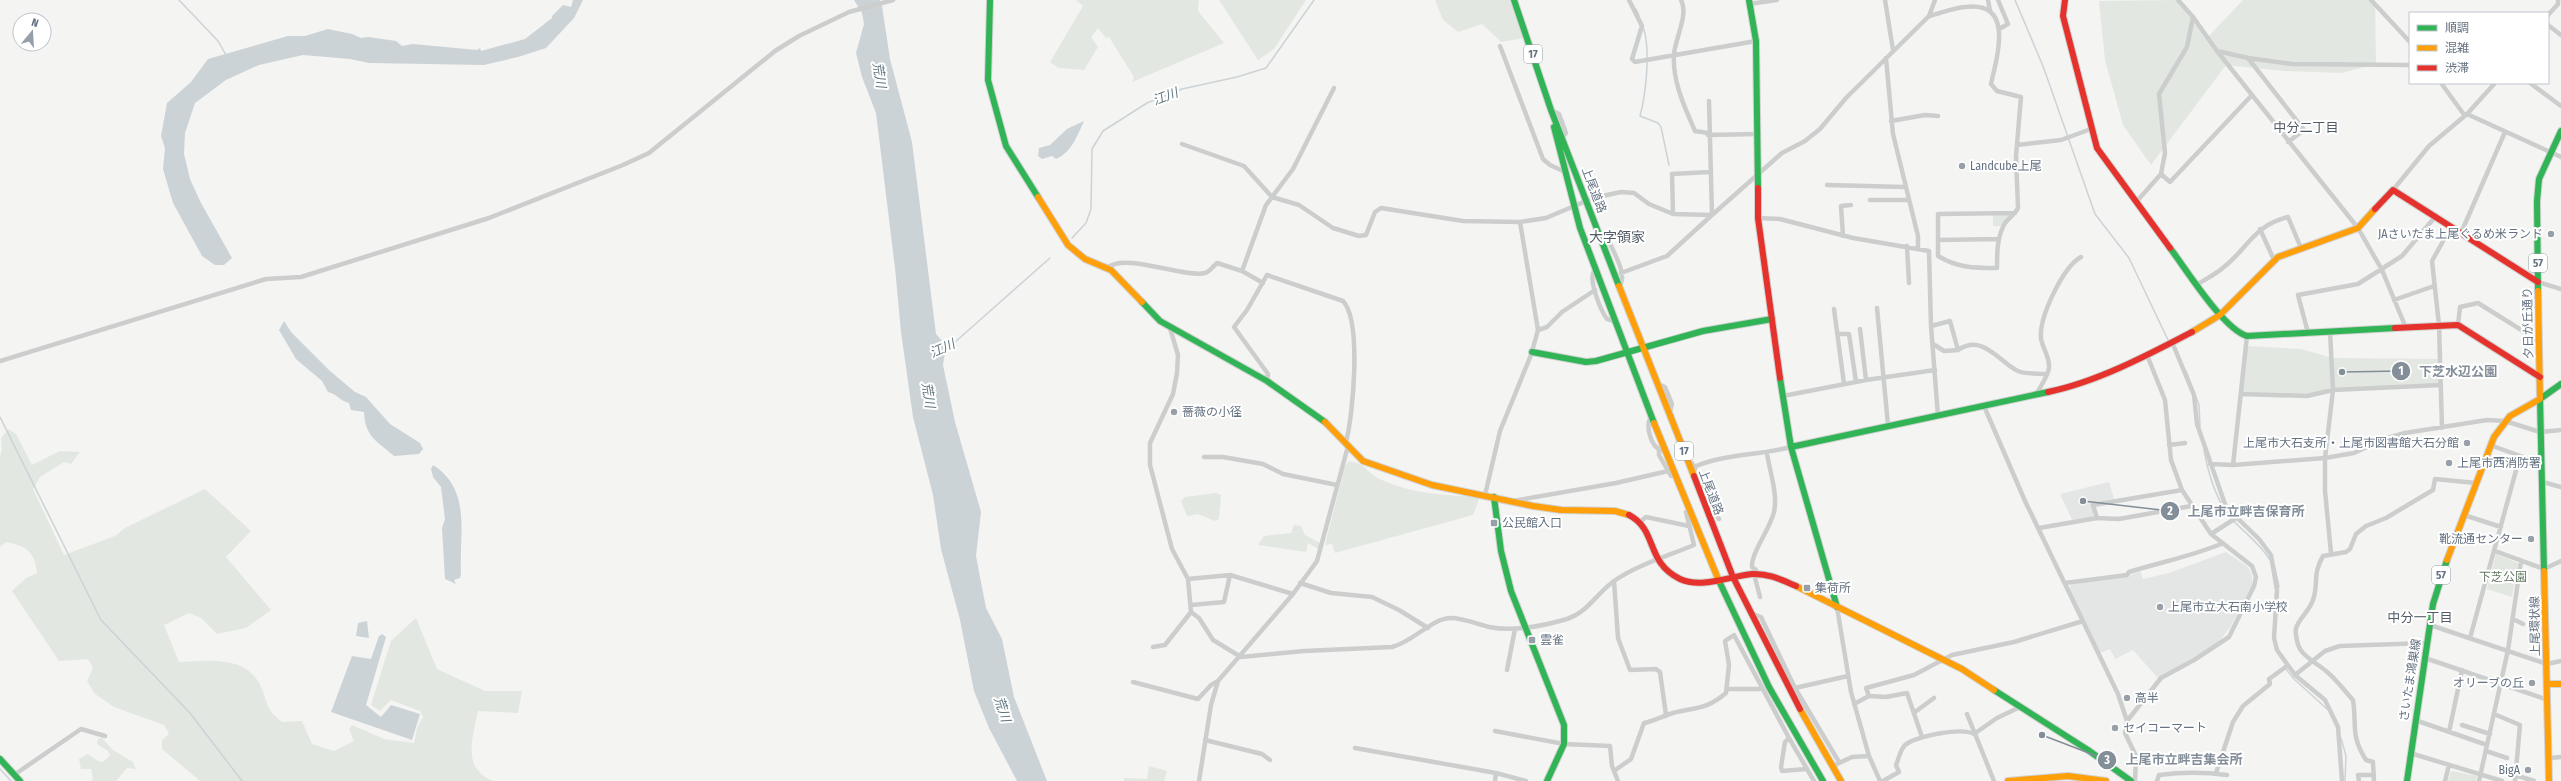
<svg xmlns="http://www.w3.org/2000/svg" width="2561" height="781" viewBox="0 0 2561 781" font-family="'Fira Sans Condensed','Noto Sans JP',sans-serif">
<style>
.built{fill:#e4e6e5}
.green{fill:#e3e7e1}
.water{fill:#ccd3d6}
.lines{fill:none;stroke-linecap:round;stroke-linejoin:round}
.stream{stroke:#ccd3d6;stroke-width:1.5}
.fast-casing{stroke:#d1d2d2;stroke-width:8}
.slow-casing{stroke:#d1d2d2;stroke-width:8}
.jam-casing{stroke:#d1d2d2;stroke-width:8}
.street{stroke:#cccdcd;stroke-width:4.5}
.fast{stroke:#30b455;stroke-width:6}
.slow{stroke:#ff9f0a;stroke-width:6}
.jam{stroke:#e5322d;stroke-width:6}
.poi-dot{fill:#97a0a9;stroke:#fff;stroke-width:1.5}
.labels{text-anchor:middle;stroke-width:4;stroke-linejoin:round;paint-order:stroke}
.shield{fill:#fff;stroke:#939ca8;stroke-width:1}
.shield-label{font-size:11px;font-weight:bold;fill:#657282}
.poi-label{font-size:12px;fill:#657282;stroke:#fff;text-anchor:start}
.street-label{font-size:12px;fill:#657282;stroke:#fff}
.park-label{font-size:12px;fill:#667963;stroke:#fff}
.water-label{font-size:13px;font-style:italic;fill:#60747f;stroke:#fff}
.neighbourhood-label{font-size:13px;fill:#525c67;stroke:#fff}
.quarter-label{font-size:14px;fill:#525c67;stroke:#fff}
.leader{fill:none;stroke:#838e99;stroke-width:1.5}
.callout-dot{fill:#838e99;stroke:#fff;stroke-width:1.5}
.mark-label{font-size:12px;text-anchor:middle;font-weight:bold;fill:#fff}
.callout-label{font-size:13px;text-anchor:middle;font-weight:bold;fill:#838e99;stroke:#fff;stroke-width:4;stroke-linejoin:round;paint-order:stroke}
</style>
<rect width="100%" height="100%" fill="#f4f4f2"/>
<path class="built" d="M2109 482 2114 499 2093 503V517L2072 520 2060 494Z
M2226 552 2248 567 2252 576V585L2231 626 2218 643 2158 678 2133 650 2115 659 2110 649 2100 653 2069 588 2072 584 2129 576 2140 571 2143 579 2169 573Z"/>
<path class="green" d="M1076 0H1199L1198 11 1224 43 1132 82 1134 77 1109 37 1106 38 1098 28 1091 37 1098 47 1084 70 1059 68 1050 62 1083 6Z
M1219 0H1306L1274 49 1258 60Z
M1435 0H1510L1524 38 1501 42 1482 24 1458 32 1443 20Z
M2178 0 2206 39 2243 0H2375L2376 64 2341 73 2284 71 2226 65 2151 165 2123 125 2105 60 2099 1Z
M2007 214 2008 217 2002 226H1993V215Z
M2245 346 2301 349 2333 358 2441 359V385L2333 390 2307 396 2242 394Z
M8 429 16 434 32 465 60 451 80 452 71 464 64 462 40 477 33 489 64 555 115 536 125 528 205 489 251 531 226 557 271 610 246 628 217 634 201 618 189 613 164 625 179 662C206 661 247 654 261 687 269 706 265 708 282 722L302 721 312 744 334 751 354 741 349 729 352 725 384 739 414 743 417 728 423 717 420 711 391 700 380 711 371 705 391 641 416 618 437 669 485 691H522L518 713 478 711C473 738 461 768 493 781H200L162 749V740L169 734 164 725 114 707 95 694 87 681 93 668 88 659 59 661 12 591 26 578 37 573C35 552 27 546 6 542L0 547V456L2 450 1 438Z
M1349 461C1368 464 1366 473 1380 479 1410 494 1447 495 1480 497L1473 515 1335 553 1332 544 1325 545 1345 466Z
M1216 493 1221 495 1219 519 1215 521 1198 514 1187 516 1181 501 1185 497Z
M1294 525 1301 526 1305 535 1320 543 1318 549 1308 543 1306 552 1258 545 1264 536 1291 533Z
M2496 554 2518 563 2512 597 2487 589Z
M102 738 113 750 133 762 136 769 127 768 116 781H91L93 779 91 769H81L79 759 88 754 98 761 103 762 110 755 108 751 97 744 98 739Z
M1149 766 1167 771 1164 781H1124V778L1147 779Z
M2451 771 2477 776 2476 781H2448Z"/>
<path class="water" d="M573 0H583L574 18 546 48 518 57 484 65 369 63 350 59 303 55 259 65 226 80 195 103 185 133 184 154 190 179 201 203 232 258 224 265H215L202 256 173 203 163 169 165 148 161 136 167 103 191 82 208 59 288 36H305L328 29 352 34 361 38 368 37 396 41 402 46 413 44 477 50 480 48 481 51 525 39 552 18V16L563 5 571 7Z
M854 0H880L882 6 890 59 912 142 936 334 944 343H955L945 353 943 365 955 422 981 512 976 556 986 608 1002 639 1014 697 1047 781H1017L989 728 974 691 960 620 941 549 933 495 913 417 901 332 895 268 876 113 862 77 856 53 864 24 862 13Z
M1084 121C1077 136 1072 152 1056 159L1052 156 1042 159 1038 156 1039 148 1050 145 1067 129Z
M284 321 291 332 330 371 355 392 366 397 390 424 420 443 423 449 419 454 394 456C377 441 365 437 364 412L351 410 349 403C340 401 337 394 328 392L322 381 296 359 279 330Z
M433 465C472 490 459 533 461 574L460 578 454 580 456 584 445 579 442 528 445 519 441 487 433 477 431 469Z
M367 621 369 638 356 636 358 623Z
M382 634 386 637 366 705 381 717 391 705 420 714 412 740 331 712 352 656 371 659 379 636Z"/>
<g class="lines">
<path class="stream" d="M179 0 218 41 226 55
M2015 0 2043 66 2095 214 2129 258 2169 342
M1636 9 1639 16
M1643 27C1651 48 1646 94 1640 116L1658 123 1661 127 1669 165
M1072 238 1086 223 1091 209 1092 149 1103 131 1147 103 1182 89 1237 77 1266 68 1314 0
M954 343 1050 258
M2186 371 2199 405 2200 426
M0 417 101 620 190 713 242 781
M2204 450C2208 472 2216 500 2231 518 2244 533 2259 542 2270 560
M2275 568 2279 587
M2286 669 2294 679 2327 709
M2341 738 2346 756 2345 781
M0 769 11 781"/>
<defs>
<path id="fast" d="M990 0 988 80 1006 146 1038 197
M1514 0 1551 110 1619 286
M1749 0 1756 41 1758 188
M1554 127 1580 228 1654 423
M2170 248C2186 269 2223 329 2247 336L2395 328
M2538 291 2537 201 2539 179 2561 131
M1142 302 1160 321 1267 381 1325 422
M1532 352 1586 362 1596 361 1703 331 1772 319
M1780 378 1791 447 1837 607
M1791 447 2048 392
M1494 497 1501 551 1511 591 1564 725V744L1547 781
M2544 571 2540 399 2561 384
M1719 581 1769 687 1823 781
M1994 690 2088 750 2131 781
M0 759 20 781
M2407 781 2433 604 2447 560"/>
<path id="slow" d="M1038 197 1068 245 1085 259 1111 270 1142 302
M1619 286 1694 476
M2192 332 2220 315 2278 257 2358 228 2375 209
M1325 422 1363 461 1432 485 1533 506 1561 510 1615 511 1629 515
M1654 423 1719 581
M2447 560 2494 437 2510 416 2540 399 2538 291
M2544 571 2549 781
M1796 586 1962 669 1994 690
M2547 684H2561
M1800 709 1841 781
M2008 781 2068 776 2106 781"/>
<path id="jam" d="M2065 0 2063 16 2097 148 2170 248
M1758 188V218L1780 378
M2375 209 2393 190 2538 282
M2395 328 2458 325 2540 377
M2048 392C2097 382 2148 355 2192 332
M1694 476 1733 577 1800 709
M1629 515C1658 530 1645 562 1680 579 1701 589 1731 576 1752 574 1768 573 1782 580 1796 586"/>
</defs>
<use href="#fast" class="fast-casing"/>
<use href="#slow" class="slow-casing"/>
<use href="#jam" class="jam-casing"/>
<path class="street" d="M1629 0 1642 26 1632 59 1635 62 1756 41
M1681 0C1689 14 1675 39 1674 54 1672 81 1685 108 1695 131L1708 133
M1885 0 1893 50
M1988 0 1990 11
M1998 0 2008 24 1999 29
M2178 0 2193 17 2217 51 2248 58 2304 130 2288 142
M2371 0 2410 42
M1749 4 1777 0
M2548 15 2558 4V0
M1929 16C1941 13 1953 8 1965 7 2015 0 1997 57 1991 84L1997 91 2021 97 2016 156 2018 208C2015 214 2009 218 2005 223 1997 237 1997 252 1997 268 1974 268 1958 268 1938 256V214L2015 213
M2548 25 2561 35
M1500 46 1543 159 1550 165 1563 171
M2217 51 2358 228 2382 270 2406 328
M1886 58 1893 134 1918 236V249
M2248 58 2292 64 2410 65
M2441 83 2465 116
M2530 83 2561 106
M1551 110 1559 114 1566 133 1562 138
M2467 114 2561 157
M1891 121 1925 115 1938 116
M1708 135 1757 134
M1182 144 1244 166 1272 197 1299 205 1333 228 1359 236 1366 235 1375 212 1381 208 1463 221 1520 222 1546 218 1593 198 1621 192 1634 193 1649 204 1673 214 1712 215 1782 153 1805 141 1820 129 1846 98 1929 16 1935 0
M2017 145 2061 140 2091 129
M2161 174 2170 182 2252 95
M1827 185 1905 187
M2393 190 2429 146 2467 114 2495 83
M1870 200H1908
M2137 201 2161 174 2165 153 2159 94 2187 47 2193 17
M1673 214 1672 174 1709 172
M1758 218 1780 219 1853 238 1929 251 1931 326 1938 416
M2260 229 2274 260
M2461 233 2505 132
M1599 234 1608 239C1612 250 1629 276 1619 286
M1843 236 1841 206 1851 205
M1938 240 1998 239
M1907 246 1909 283
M1107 268C1125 252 1183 278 1205 273 1210 272 1213 266 1217 263L1242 271 1266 205 1293 169 1334 88
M1242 271 1263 283
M1594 271C1588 280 1601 311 1607 319L1614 321
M1621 273 1667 256 1712 215 1709 101
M2538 282 2561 289
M2198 284C2206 279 2216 274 2224 267 2249 247 2253 226 2288 217L2301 248
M2394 300 2434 286
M1877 308 1888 425
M1834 309 1844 384
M2458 325 2460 307 2478 303 2539 341
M1931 326 1950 321 1958 350 1944 351 1933 344
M1170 328 1178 355 1177 373 1173 394 1150 443V465L1172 549 1188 579 1230 575 1293 594
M1860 329 1866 380
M1538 330 1547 327 1562 312 1595 290
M2330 331 2333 390 2325 458V491L2331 553
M2308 333 2298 295 2358 284 2402 256 2435 217
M1838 334H1849L1856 382
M2172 342 2194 395 2197 424 2226 507 2259 539 2271 555 2277 590 2274 638 2277 650 2295 675 2325 700 2338 727 2342 781
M1958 350C1982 334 1997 359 2016 370 2023 375 2038 373 2047 374
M0 361 266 279 301 277 489 218 623 165 649 153 775 51 799 36 849 12 893 0
M1267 381 1268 374 1234 327 1247 310 1267 275 1343 301C1362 321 1353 416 1346 442
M1658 384 1665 387 1672 404 1669 414
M2242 394 2307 396 2333 390 2441 385
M2036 395C2040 387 2048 376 2049 368 2050 356 2042 348 2041 338 2039 317 2063 267 2081 257
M1783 396 1866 380 1935 370
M1984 406 2025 501 2118 694 2127 721 2125 733 2136 756 2135 781
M1651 417C1645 426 1651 447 1661 450
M2442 428 2439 325 2432 261 2451 227
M2169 445 2185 443
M2490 445 2542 464
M1659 450V455L1671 476
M1204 457H1223L1263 464 1283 474 1337 485
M1692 463 1719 519
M2210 464 2233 465 2325 458 2354 453 2387 438 2405 433 2487 420 2505 421 2540 432 2561 430
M2233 465 2247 336
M1694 467C1722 454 1761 455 1791 447
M2543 482 2561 487
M1485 495 1500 431 1531 355 1538 330 1520 222
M1513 501 1616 483 1668 471
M2464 515 2501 527
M2097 518 2093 505 2182 490
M1640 522 1646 517 1689 526
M2039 528 2097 518 2119 519 2191 506
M2211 534 2236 518
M2495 551 2544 569 2561 561
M1614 581 1618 638 1630 670 1656 669 1660 672 1666 715
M1300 583 1331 593 1372 597 1399 610 1428 628
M2065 583 2127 575 2129 572C2161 562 2189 557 2221 544
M1760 597 1754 574 1756 570 1752 567C1751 553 1770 529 1774 512 1778 495 1770 472 1767 454
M1191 605 1224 602 1230 575
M1837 607 1851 692 1869 756 1880 781
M1191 612 1199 618 1213 640 1241 657 1304 651 1392 647C1413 642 1432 618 1451 618 1463 618 1477 624 1489 627 1513 632 1543 626 1567 619 1588 612 1597 593 1614 581 1637 565 1668 556 1694 545L1686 512
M1750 613 1761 617 1795 688 1839 762
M2513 619 2523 624
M2430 625 2547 664 2561 661
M2470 638 2520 456
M1153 647 1165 645 1191 612 1188 579
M2425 658 2548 700
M1507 670 1515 629
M2295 675 2325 651 2340 646 2427 643
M1133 682 1198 699 1211 685 1218 681
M1795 688 1848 676
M1727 689H1763
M1869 696 1866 688 1914 675 1952 655 2014 642 2083 621
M1854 704 1869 696 1886 697 1907 693 1922 737
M1915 712 1934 698
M1967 714 1994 781
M2494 714 2520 725 2515 781
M2415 720 2487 745
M2127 721 2161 678 2194 660 2229 637 2254 586 2256 577 2252 566 2211 534 2182 490 2171 460 2165 400 2147 355
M2462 725 2490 734
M1495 731 1564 744 1610 746 1612 766 1618 781
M2449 732 2462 670
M1974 734 1997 718 2020 707
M1789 738 1814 781
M1205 740 1262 754 1270 760
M1355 748 1496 773 1526 781
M2486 751 2507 758
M2410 753 2502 781
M2549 758 2561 757
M1837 764 1852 757 1869 756
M1614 771 1631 759 1644 723C1654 721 1663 716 1673 713 1696 707 1706 710 1726 693L1729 665 1725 641 1734 635 1789 738 1785 742 1781 767 1782 771 1806 769
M2216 773 2233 722 2243 706 2270 684 2269 679 2287 666
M14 775 81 729 105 736
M2515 775 2534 781
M1199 781 1211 705 1218 681 1293 594 1317 561 1348 446
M1495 781 1496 773
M1883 781 1899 772 1896 765C1899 758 1900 750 1905 745 1917 736 1961 727 1974 734
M2157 781 2159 775C2182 772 2204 772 2227 775
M2359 781 2358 775H2374
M2374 781 2373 762 2366 760C2350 735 2357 725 2353 700 2344 690 2336 679 2326 671 2318 664 2305 658 2300 649 2297 644 2295 633 2296 628 2300 617 2310 610 2313 600 2319 582 2312 575 2323 556L2346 552 2350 549 2356 534 2366 526 2386 518 2433 490 2435 479 2476 483
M2445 781 2449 765
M2479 781 2508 650 2521 561"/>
<use href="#fast" class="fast"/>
<use href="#slow" class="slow"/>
<use href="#jam" class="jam"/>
</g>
<g class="poi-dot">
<circle cx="1962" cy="166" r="4"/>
<circle cx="2551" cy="234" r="4"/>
<circle cx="1174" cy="412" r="4"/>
<circle cx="2467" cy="443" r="4"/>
<circle cx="2449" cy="463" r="4"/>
<rect x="1490" y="519" width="8" height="8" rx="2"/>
<circle cx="2531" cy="539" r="4"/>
<rect x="1803" y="584" width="8" height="8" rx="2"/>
<circle cx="2160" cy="607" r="4"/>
<rect x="1528" y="636" width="8" height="8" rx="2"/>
<circle cx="2532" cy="683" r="4"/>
<circle cx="2127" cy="698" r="4"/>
<circle cx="2115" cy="728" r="4"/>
<circle cx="2528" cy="770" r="4"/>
</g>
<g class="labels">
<g class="shield">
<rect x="1524" y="45" width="18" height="18" rx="3"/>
<rect x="2529" y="254" width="18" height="18" rx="3"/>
<rect x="1675" y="442" width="18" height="18" rx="3"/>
<rect x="2432" y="566" width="18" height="18" rx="3"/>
</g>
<g class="shield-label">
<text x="1533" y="58">17</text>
<text x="2538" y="267">57</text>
<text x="1684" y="455">17</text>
<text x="2441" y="579">57</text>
</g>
<g class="poi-label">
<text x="1970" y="170">Landcube上尾</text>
<text x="2543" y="238" text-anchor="end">JAさいたま上尾ぐるめ米ランド</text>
<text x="1182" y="416">薔薇の小径</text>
<text x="2459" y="447" text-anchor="end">上尾市大石支所・上尾市図書館大石分館</text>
<text x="2457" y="467">上尾市西消防署</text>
<text x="1502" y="527">公民館入口</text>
<text x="2523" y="543" text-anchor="end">靴流通センター</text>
<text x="1815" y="592">集荷所</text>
<text x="2168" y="611">上尾市立大石南小学校</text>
<text x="1540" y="644">雲雀</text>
<text x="2524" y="687" text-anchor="end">オリーブの丘</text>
<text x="2135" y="702">高半</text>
<text x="2123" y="732">セイコーマート</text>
<text x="2520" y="774" text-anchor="end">BigA</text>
</g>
<g class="street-label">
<text transform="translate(1594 190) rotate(69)" y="4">上尾道路</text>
<text transform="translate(2528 323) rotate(-91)" y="4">夕日が丘通り</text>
<text transform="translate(1711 492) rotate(69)" y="4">上尾道路</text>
<text transform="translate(2535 626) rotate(-91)" y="4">上尾環状線</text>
<text transform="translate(2410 680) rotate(-81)" y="4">さいたま鴻巣線</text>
</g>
<g class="park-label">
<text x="2503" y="581">下芝公園</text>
</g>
<g class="water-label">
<text transform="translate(880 75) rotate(81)" y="5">荒川</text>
<text transform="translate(1165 96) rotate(-21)" y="5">江川</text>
<text transform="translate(942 348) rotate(-24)" y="5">江川</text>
<text transform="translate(929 395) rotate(81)" y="5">荒川</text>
<text transform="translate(1003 709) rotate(72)" y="5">荒川</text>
</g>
<g class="neighbourhood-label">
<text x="2306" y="132">中分二丁目</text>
<text x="2420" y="622">中分一丁目</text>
</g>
<g class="quarter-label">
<text x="1617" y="242">大字領家</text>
</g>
</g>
<path class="leader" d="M2342 372L2401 371M2083 501L2170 511M2042 735L2107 760"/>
<g class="callout-dot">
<circle cx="2342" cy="372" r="4"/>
<circle cx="2083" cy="501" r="4"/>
<circle cx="2042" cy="735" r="4"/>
<circle cx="2401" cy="371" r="10"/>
<circle cx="2170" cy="511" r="10"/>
<circle cx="2107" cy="760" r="10"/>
</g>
<g class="mark-label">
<text x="2401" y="375">1</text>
<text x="2170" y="515">2</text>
<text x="2107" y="764">3</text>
</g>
<g class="callout-label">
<text x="2458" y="376">下芝水辺公園</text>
<text x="2246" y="516">上尾市立畔吉保育所</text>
<text x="2184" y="764">上尾市立畔吉集会所</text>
</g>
<rect x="2409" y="12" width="140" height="72" fill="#ffffff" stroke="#c1c7cd"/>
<rect x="2417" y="25" width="20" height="6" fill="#30b455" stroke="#c1c7cd"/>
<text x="2445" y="32" font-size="12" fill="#657282">順調</text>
<rect x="2417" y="45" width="20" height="6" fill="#ff9f0a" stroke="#c1c7cd"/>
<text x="2445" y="52" font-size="12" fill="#657282">混雑</text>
<rect x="2417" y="65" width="20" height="6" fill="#e5322d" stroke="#c1c7cd"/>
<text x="2445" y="72" font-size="12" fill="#657282">渋滞</text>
<g transform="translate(32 32) rotate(18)"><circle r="19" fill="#ffffff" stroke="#c1c7cd"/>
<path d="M0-3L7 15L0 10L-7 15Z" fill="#97a0a9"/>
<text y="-6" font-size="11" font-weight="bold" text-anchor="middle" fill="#657282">N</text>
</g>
</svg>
